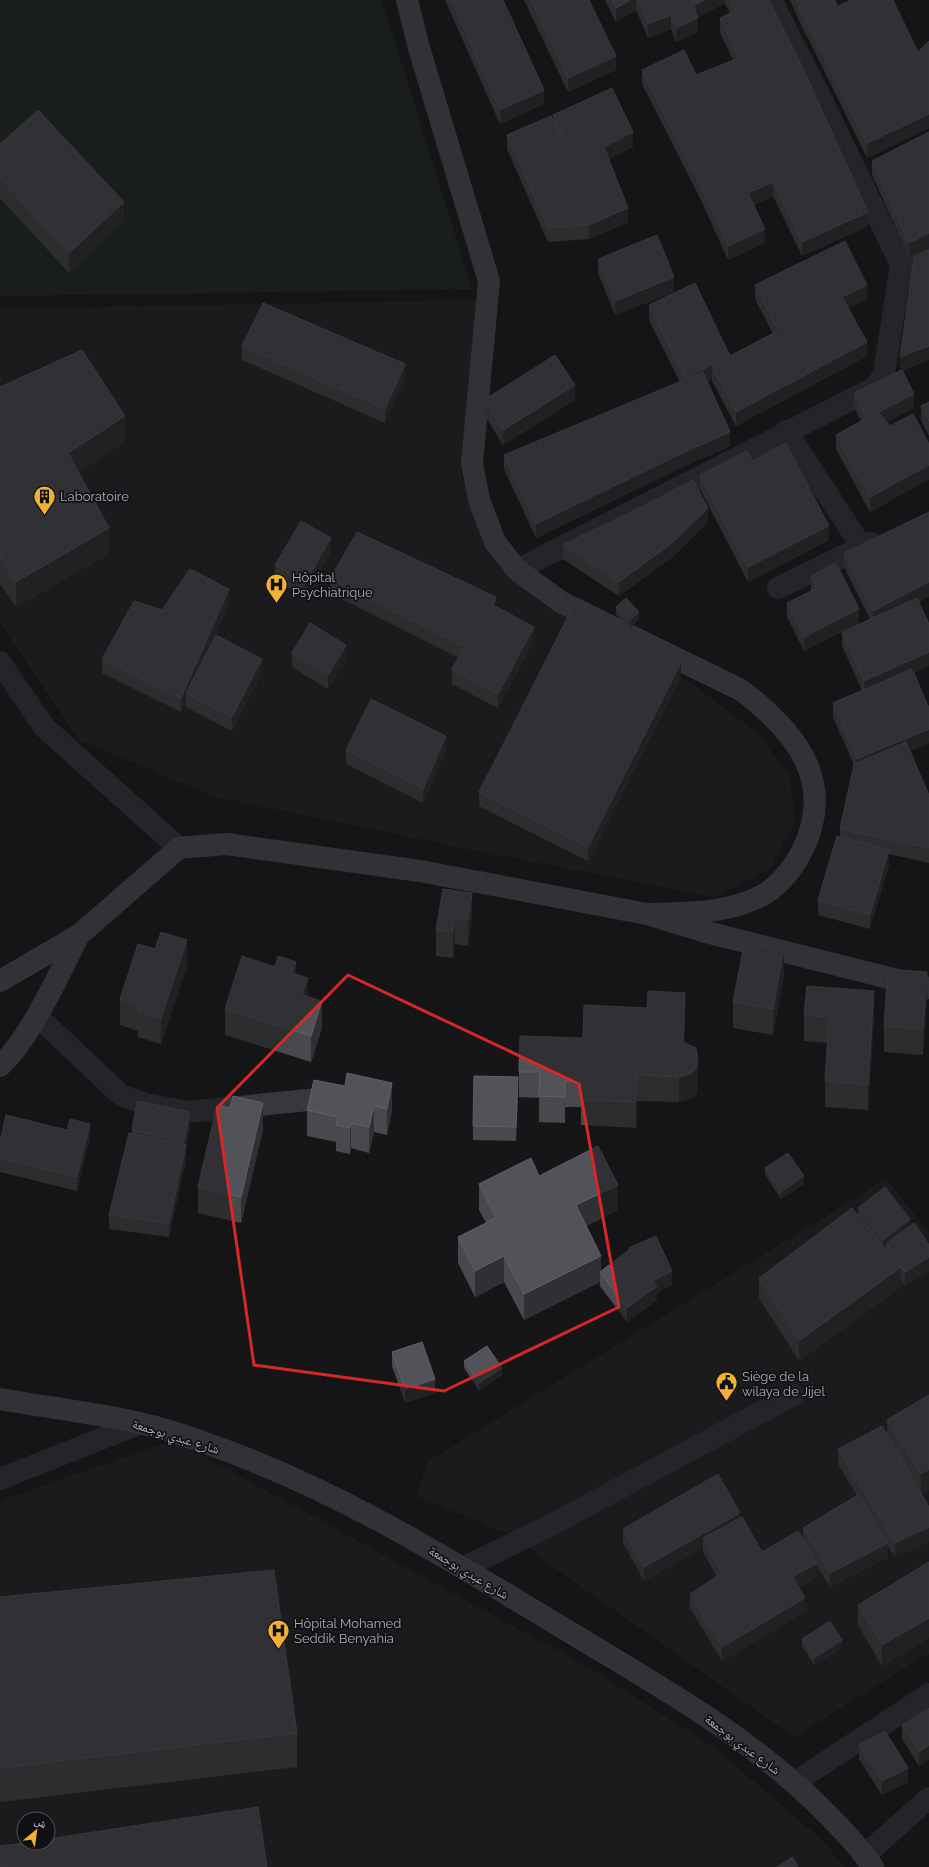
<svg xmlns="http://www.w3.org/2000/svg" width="929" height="1867" viewBox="0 0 929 1867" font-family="Raleway,'Noto Naskh Arabic',sans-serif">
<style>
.built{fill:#222225;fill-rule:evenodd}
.green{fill:#1e261f}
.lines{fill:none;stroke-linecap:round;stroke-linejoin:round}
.minor{stroke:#37383d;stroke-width:22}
.major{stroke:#53555c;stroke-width:22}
.wall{fill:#47494d}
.shaded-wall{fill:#2f3033}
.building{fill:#525359;stroke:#5f6168;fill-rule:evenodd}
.marked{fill:none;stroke:#d62828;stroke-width:3;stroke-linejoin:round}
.labels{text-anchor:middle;stroke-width:3.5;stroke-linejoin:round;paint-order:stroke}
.poi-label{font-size:13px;fill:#a8adb8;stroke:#111113;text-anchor:start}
.street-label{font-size:13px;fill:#a8adb8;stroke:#111113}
</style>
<rect width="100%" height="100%" fill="#161618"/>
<path class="built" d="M477 300 461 474 485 543 522 585 695 686 758 734 790 776 795 821 771 868 715 897 463 848 213 796 79 740 0 623V309Z
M886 1179 929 1232V1653L794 1737 542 1559 516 1537 417 1497 427 1462Z
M174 1440 593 1670 716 1749 823 1841 845 1867H0V1501ZM24 1819H48V1843H24Z"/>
<path class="green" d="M0 0H382L472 289 0 296Z"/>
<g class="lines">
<path class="minor" d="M771 0 818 92 901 265
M786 431 862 547
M517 570 876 387 884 373 901 265 929 255
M778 588 870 543
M0 662 44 727 179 848
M37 1016 121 1095 146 1104 188 1112 338 1097
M0 1479 141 1423
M463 1568 553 1524 793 1395
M794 1783 929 1694
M865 1855 929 1798"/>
<path class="major" d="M407 0 419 48 489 281 472 463 479 500 495 542 517 570 561 602 741 690C795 731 837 781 802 851 793 869 776 890 757 898 722 914 685 913 647 914
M0 981 79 935 179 848 226 844 420 871 647 914 706 932 929 988
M0 1066C32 1036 58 975 79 935
M0 1399C46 1407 94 1413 140 1423 162 1428 186 1436 208 1444 333 1487 445 1557 558 1625 648 1680 739 1729 816 1803 836 1823 857 1844 873 1867"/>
</g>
<path class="wall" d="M445 0H503L544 104 500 124Z
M524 0H589L616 70 568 92Z
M605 0H769L868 226 802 256 773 196 754 205 765 243 728 260 701 200 642 84V70L696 75 733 60 720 32V18L730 13 725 3 698 17V32L676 42 671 29 648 38 636 10 616 22Z
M790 0H835L837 7 918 52 929 41V128L867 158 807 36V38Z
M553 115 633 147 608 159 628 222 589 239 548 242 507 149V135L553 119Z
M929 132V248L909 257 872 175V161Z
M0 144 124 222 69 273 0 198Z
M929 250V360L903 370 914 408 887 422 890 426 929 444V479L870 512 836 449V435L861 421 854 407V393L900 371Z
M598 259 674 292 615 315 598 273Z
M755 285 867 299 848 308 867 356 736 426 712 381V379L707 382 730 446 674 471 536 538 504 469V455L680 382 649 320V305L730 356 773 334 755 299Z
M242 346 405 378 385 423 242 360Z
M0 387 125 442 78 472 109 554 16 607 0 584Z
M484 400H575L503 445 484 414Z
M929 402V436L921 420V406Z
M752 461 829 540 748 582 700 489V475Z
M708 522 671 558 619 596 563 559V545Z
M331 552 305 597 275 580V565Z
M844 553 919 602 929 624V666L914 673 929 708V743L910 751 929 795V863L889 854V865L870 929 818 915V900L840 836V829L854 765 833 717V703L862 690 842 646V632L870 619 844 567Z
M811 576 859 623 804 651 787 617V603L811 591Z
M330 579 496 607 534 641 498 708 452 684V669L459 658 330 593Z
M229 603 210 647 262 673 232 731 186 707V701L181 712 102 673V659L162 610Z
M616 607 639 619 630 628 616 614Z
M292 653 346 659 328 689 292 667Z
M681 676 588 861 479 806V792Z
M346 750H446L423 803 346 764Z
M443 889 472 919 468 946 455 944 453 958 436 956V930Z
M187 966 161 1044 138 1037V1031L120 1025V999Z
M296 975 322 1027 311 1062 225 1035V1009Z
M784 975 773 1035 733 1028V1002Z
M927 998 923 1055 884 1052V1026Z
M804 1015 874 1017 868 1110 825 1107V1081L827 1043 804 1041Z
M685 1018 684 1042 698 1086 696 1095 690 1099 679 1102 637 1101 636 1128 581 1125V1107H565V1123L539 1122V1098L519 1097V1072L583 1038Z
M314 1080 392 1109 387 1135 374 1132 369 1153 351 1148 350 1154 336 1151V1142L307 1136V1110Z
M518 1092 516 1141 473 1140V1126Z
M190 1127 186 1149V1160L169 1237 109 1229V1215L132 1133V1130Z
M263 1129 241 1223 198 1213V1187Z
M90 1138 77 1191 0 1172V1142Z
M765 1168 804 1184 781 1199 765 1175Z
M539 1176 618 1210 586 1226 601 1271 629 1251V1248L672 1285 657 1293V1300L627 1322 600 1286V1282L524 1320 504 1282 475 1297 458 1263V1237L486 1223 479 1210V1184Z
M858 1208 910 1219 905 1286 901 1280V1287L799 1361 759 1298V1278L858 1215Z
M392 1352 435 1393 405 1403 392 1366Z
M464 1361 502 1375 479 1391 464 1368Z
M929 1395 922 1494 929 1507V1542L895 1557 888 1546V1557L830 1587 817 1566V1577L799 1588 805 1612 722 1661 690 1608V1594L717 1577 703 1552V1548L644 1581 623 1543V1529L740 1518 762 1552 803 1539V1528L857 1496 838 1464V1449L887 1434V1420Z
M929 1562V1638L882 1666 858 1625V1605Z
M0 1597 297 1733V1767L0 1802Z
M802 1639 842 1648 814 1665 802 1646Z
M929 1708V1759L919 1766 902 1739V1725Z
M859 1745 908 1782 882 1795 859 1759Z"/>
<path class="shaded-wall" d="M630 0H636V10L616 22V8Z
M704 0H725V3L695 19V5Z
M837 5V19L817 16Z
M671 15V29L648 38V24Z
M698 18V32L676 42V28Z
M616 56V70L568 92V78Z
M544 90V104L500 124V110Z
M929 114V128L867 158V143Z
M633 132V147L604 161V147Z
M591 153V167L567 165 574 160Z
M773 182V196L748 208V193Z
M124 202V222L69 273V253Z
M628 208V222L589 239V225Z
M868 212V226L802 256V242Z
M765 229V243L728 260V246Z
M929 233V248L909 257V243Z
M674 277V292L615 315V301Z
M867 285V299L842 311V297Z
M821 308 777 343V329Z
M867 342V356L736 426V412Z
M929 346V360L900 371V357Z
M723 360 712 367V379L685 392V378Z
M405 364V378L385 423V409Z
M575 385V400L503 445V430Z
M914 394V408L873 429V415Z
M125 416V442L68 479V453Z
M730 432V446L674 471 536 538V524L674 457Z
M929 465V479L870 512V497Z
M708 508V522L671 558 619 596V582Z
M829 526V540L748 582V567Z
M109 528V554L16 607V582Z
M331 538V552L305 597V583Z
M929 582V597L873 625V611Z
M229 589V603L189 694 186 693V701L181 712V698Z
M496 597V611L493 605Z
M859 609V623L804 651V637Z
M639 612V619L630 628V620Z
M534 627V641L498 708V694Z
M346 645V659L328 689V675Z
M929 652V666L864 695V681Z
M262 659V673L232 731V717Z
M681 662V676L588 861V847Z
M929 729V743L857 773V759Z
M446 736V750L423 803V789Z
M889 850V865L870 929V915Z
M472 893V919L468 946V920Z
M455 918V944L453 958V932Z
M187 940V966L161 1044V1018Z
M784 949V975L773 1035V1009Z
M296 962V987L292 973Z
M927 972V998L923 1055V1029Z
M308 978V1004L302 995Z
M874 991V1017L868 1110V1085Z
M685 993V1018L683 1068V1042Z
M322 1001V1027L311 1062V1036Z
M698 1060V1086L696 1095 690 1099 679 1102V1077Z
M637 1075V1101L636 1128V1102Z
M518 1077V1092L516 1141V1127Z
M392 1083V1109L387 1135V1109Z
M263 1103V1129L241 1223V1197Z
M374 1106V1132L369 1153V1127Z
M190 1112V1127L186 1149V1160L169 1237V1223L184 1152V1142Z
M351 1123V1148L350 1154V1128Z
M90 1124V1138L77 1191V1177Z
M804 1176V1184L781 1199V1192Z
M618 1185V1210L576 1231V1205Z
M910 1219V1233L886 1244V1252L883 1254V1240Z
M504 1256V1282L475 1297V1271Z
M601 1256V1273L600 1272V1282L524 1320V1294Z
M929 1257V1271L905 1286V1272Z
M901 1267V1287L799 1361V1341Z
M672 1271V1285L657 1293V1300L627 1322V1308L653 1281Z
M502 1368V1375L479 1391V1383Z
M435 1379V1393L405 1403V1389Z
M929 1469V1490L921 1495V1474Z
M740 1513V1527L703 1538V1548L644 1581V1567Z
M929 1527V1542L895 1557V1543Z
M888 1543V1557L830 1587V1573Z
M817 1563V1577L793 1592V1577Z
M805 1598V1612L722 1661V1647Z
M929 1618V1638L882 1666V1645Z
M842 1640V1648L814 1665V1658Z
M929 1745V1759L919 1766V1752Z
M908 1768V1782L882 1795V1781Z"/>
<path class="building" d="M451 0H503L544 90 500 110Z
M531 0H589L616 56 568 78Z
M612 0H630L616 8Z
M638 0H691L698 18 676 28 671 15 648 24Z
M692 0H704L695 5Z
M730 0H769L799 60 868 212 802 242 773 182 748 193 765 229 728 246 701 186 642 70 684 50 696 75 739 58 720 18 735 11Z
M796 0H835L837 5 817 16 851 0H893L927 71 929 70V114L867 143 807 22V24Z
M929 41V70L927 71 918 52Z
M612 88 633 132 604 147 628 208 589 225 548 228 507 135 551 116 565 142 553 115ZM591 153V154L567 165 574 160Z
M38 110 124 202 69 253 0 178V144Z
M929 132V233L909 243 872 161Z
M657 235 674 277 615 301 598 259Z
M845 241 867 285 842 297 867 342 736 412 712 367 723 360 685 378 649 305 695 283 730 356 821 308 777 329 755 285Z
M929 250V346L900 357 914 256Z
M263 303 405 364 385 409 242 346Z
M82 350 125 416 68 453 109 528 16 582 0 558V387Z
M555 355 575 385 503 430 484 400Z
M902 370 914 394 873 415 879 413 890 426 913 414 929 444V465L870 497 836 435 866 418 854 393Z
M703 372 730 432 674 457 536 524 504 455Z
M929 402V421L921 406Z
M786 443 829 526 748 567 700 475 747 451 752 461Z
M693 480 708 508 671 544 619 582 563 545 649 503Z
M929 512V582L873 611 844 553Z
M301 521 331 538 305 583 275 565Z
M357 532 496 597 493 605 534 627 498 694 452 669 465 647 330 579Z
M836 563 859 609 804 637 787 603 817 588 811 576Z
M190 569 229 589 181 698 102 659 134 601 162 610Z
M626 598 639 612 630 620 616 607Z
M917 598 929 624V652L864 681 842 632Z
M573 607 681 662 588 847 479 792Z
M310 623 346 645 328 675 292 653Z
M216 635 262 659 232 717 186 693Z
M912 669 929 708V729L857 759 833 703Z
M371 699 446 736 423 789 346 750Z
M906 742 929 795V848L840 829 854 764Z
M837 836 889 850 870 915 818 900Z
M443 889 472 893 468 920 455 918 453 932 436 930Z
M161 932 187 940 161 1018 138 1011 140 1006 120 999 138 944 155 949Z
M745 941 784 949 773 1009 733 1002Z
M242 956 275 967 278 956 296 962 292 973 308 978 302 995 322 1001 311 1036 225 1009Z
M888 969 927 972 923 1029 884 1026Z
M807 986 874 991 868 1085 825 1081 829 1017 804 1015Z
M648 991 685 993 683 1042 696 1048 698 1060 696 1069 690 1074 679 1077 637 1075 636 1102 581 1100V1082L565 1081V1097L539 1096 540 1072H519L520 1036 583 1038 584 1005 647 1008Z
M347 1073 392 1083 387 1109 374 1106 369 1127 351 1123 350 1128 336 1125 338 1117 307 1110 314 1080 345 1086Z
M474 1076 518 1077 516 1127 473 1126Z
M233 1096 263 1103 241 1197 198 1187 217 1105 230 1108Z
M137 1101 190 1112 184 1142 132 1130Z
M6 1115 67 1130 70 1119 90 1124 77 1177 0 1158V1142Z
M129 1133 186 1145 169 1223 109 1215Z
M598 1146 618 1185 576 1205 601 1256 524 1294 504 1256 475 1271 458 1237 496 1218 479 1184 531 1158 539 1176Z
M788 1153 804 1176 781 1192 765 1168Z
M885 1187 910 1219 883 1240 858 1208Z
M852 1208 901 1267 799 1341 759 1278Z
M914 1223 929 1245V1257L905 1272 886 1244Z
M656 1236 672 1271 653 1281 657 1286 627 1308 600 1272 629 1250 630 1252 629 1248Z
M422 1342 435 1379 405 1389 392 1352Z
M487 1346 502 1368 479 1383 464 1361Z
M929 1395V1469L921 1474 887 1420Z
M882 1426 929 1507V1527L895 1543 838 1449Z
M718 1474 740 1513 644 1567 623 1529Z
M858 1495 888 1543 830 1573 803 1528Z
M742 1517 762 1552 798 1531 817 1563 793 1577 805 1598 722 1647 690 1594 722 1573 703 1538Z
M929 1562V1618L882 1645 858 1605Z
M274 1570 297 1733 0 1768V1597Z
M830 1621 842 1640 814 1658 802 1639Z
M929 1708V1745L919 1752 902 1725Z
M885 1731 908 1768 882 1781 859 1745Z
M258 1807 267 1867H0V1846L24 1843H48V1839Z
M793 1857 798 1867H777Z"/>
<path d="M0 0H929V1867H0ZM348 975 579 1084 619 1307 444 1391 254 1365 217 1108Z" fill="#161618" fill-opacity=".55" fill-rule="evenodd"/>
<path class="marked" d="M348 975 579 1084 619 1307 444 1391 254 1365 217 1108Z"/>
<defs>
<symbol id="building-pin" viewBox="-11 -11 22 30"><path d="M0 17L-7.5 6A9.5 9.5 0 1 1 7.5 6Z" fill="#f2b134" stroke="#111113"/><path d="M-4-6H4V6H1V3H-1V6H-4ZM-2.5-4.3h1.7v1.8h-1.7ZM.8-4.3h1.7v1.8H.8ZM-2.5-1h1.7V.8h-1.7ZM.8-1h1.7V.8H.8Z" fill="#111"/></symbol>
<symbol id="hospital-pin" viewBox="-11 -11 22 30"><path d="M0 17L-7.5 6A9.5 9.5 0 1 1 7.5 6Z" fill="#f2b134" stroke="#111113"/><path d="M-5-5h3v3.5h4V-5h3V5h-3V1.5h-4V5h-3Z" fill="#111"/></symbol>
<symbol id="civic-pin" viewBox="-11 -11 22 30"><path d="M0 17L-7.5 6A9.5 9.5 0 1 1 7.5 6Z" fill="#f2b134" stroke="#111113"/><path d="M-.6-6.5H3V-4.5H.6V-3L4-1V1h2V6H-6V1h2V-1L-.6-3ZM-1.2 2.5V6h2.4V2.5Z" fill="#111"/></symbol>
</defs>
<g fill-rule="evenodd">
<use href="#building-pin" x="32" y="484" width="25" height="34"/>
<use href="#hospital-pin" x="264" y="572" width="25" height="34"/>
<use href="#civic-pin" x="714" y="1370" width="25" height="34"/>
<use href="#hospital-pin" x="266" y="1618" width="25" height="34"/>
</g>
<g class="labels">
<g class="poi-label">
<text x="60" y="501">Laboratoire</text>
<text x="292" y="582">Hôpital<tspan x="292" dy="15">Psychiatrique</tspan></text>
<text x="742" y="1381">Siège de la<tspan x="742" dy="15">wilaya de Jijel</tspan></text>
<text x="294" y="1628">Hôpital Mohamed<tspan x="294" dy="15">Seddik Benyahia</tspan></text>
</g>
<g class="street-label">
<text transform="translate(176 1436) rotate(17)" y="5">شارع عبدي بوجمعة</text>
<text transform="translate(469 1572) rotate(31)" y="5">شارع عبدي بوجمعة</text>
<text transform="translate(743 1744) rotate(37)" y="5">شارع عبدي بوجمعة</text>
</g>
</g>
<g transform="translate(36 1831) rotate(29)"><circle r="19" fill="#111113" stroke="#4d4f55"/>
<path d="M0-3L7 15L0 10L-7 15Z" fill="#f2b134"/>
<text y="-6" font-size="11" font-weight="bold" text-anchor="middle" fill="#a8adb8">ش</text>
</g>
</svg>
